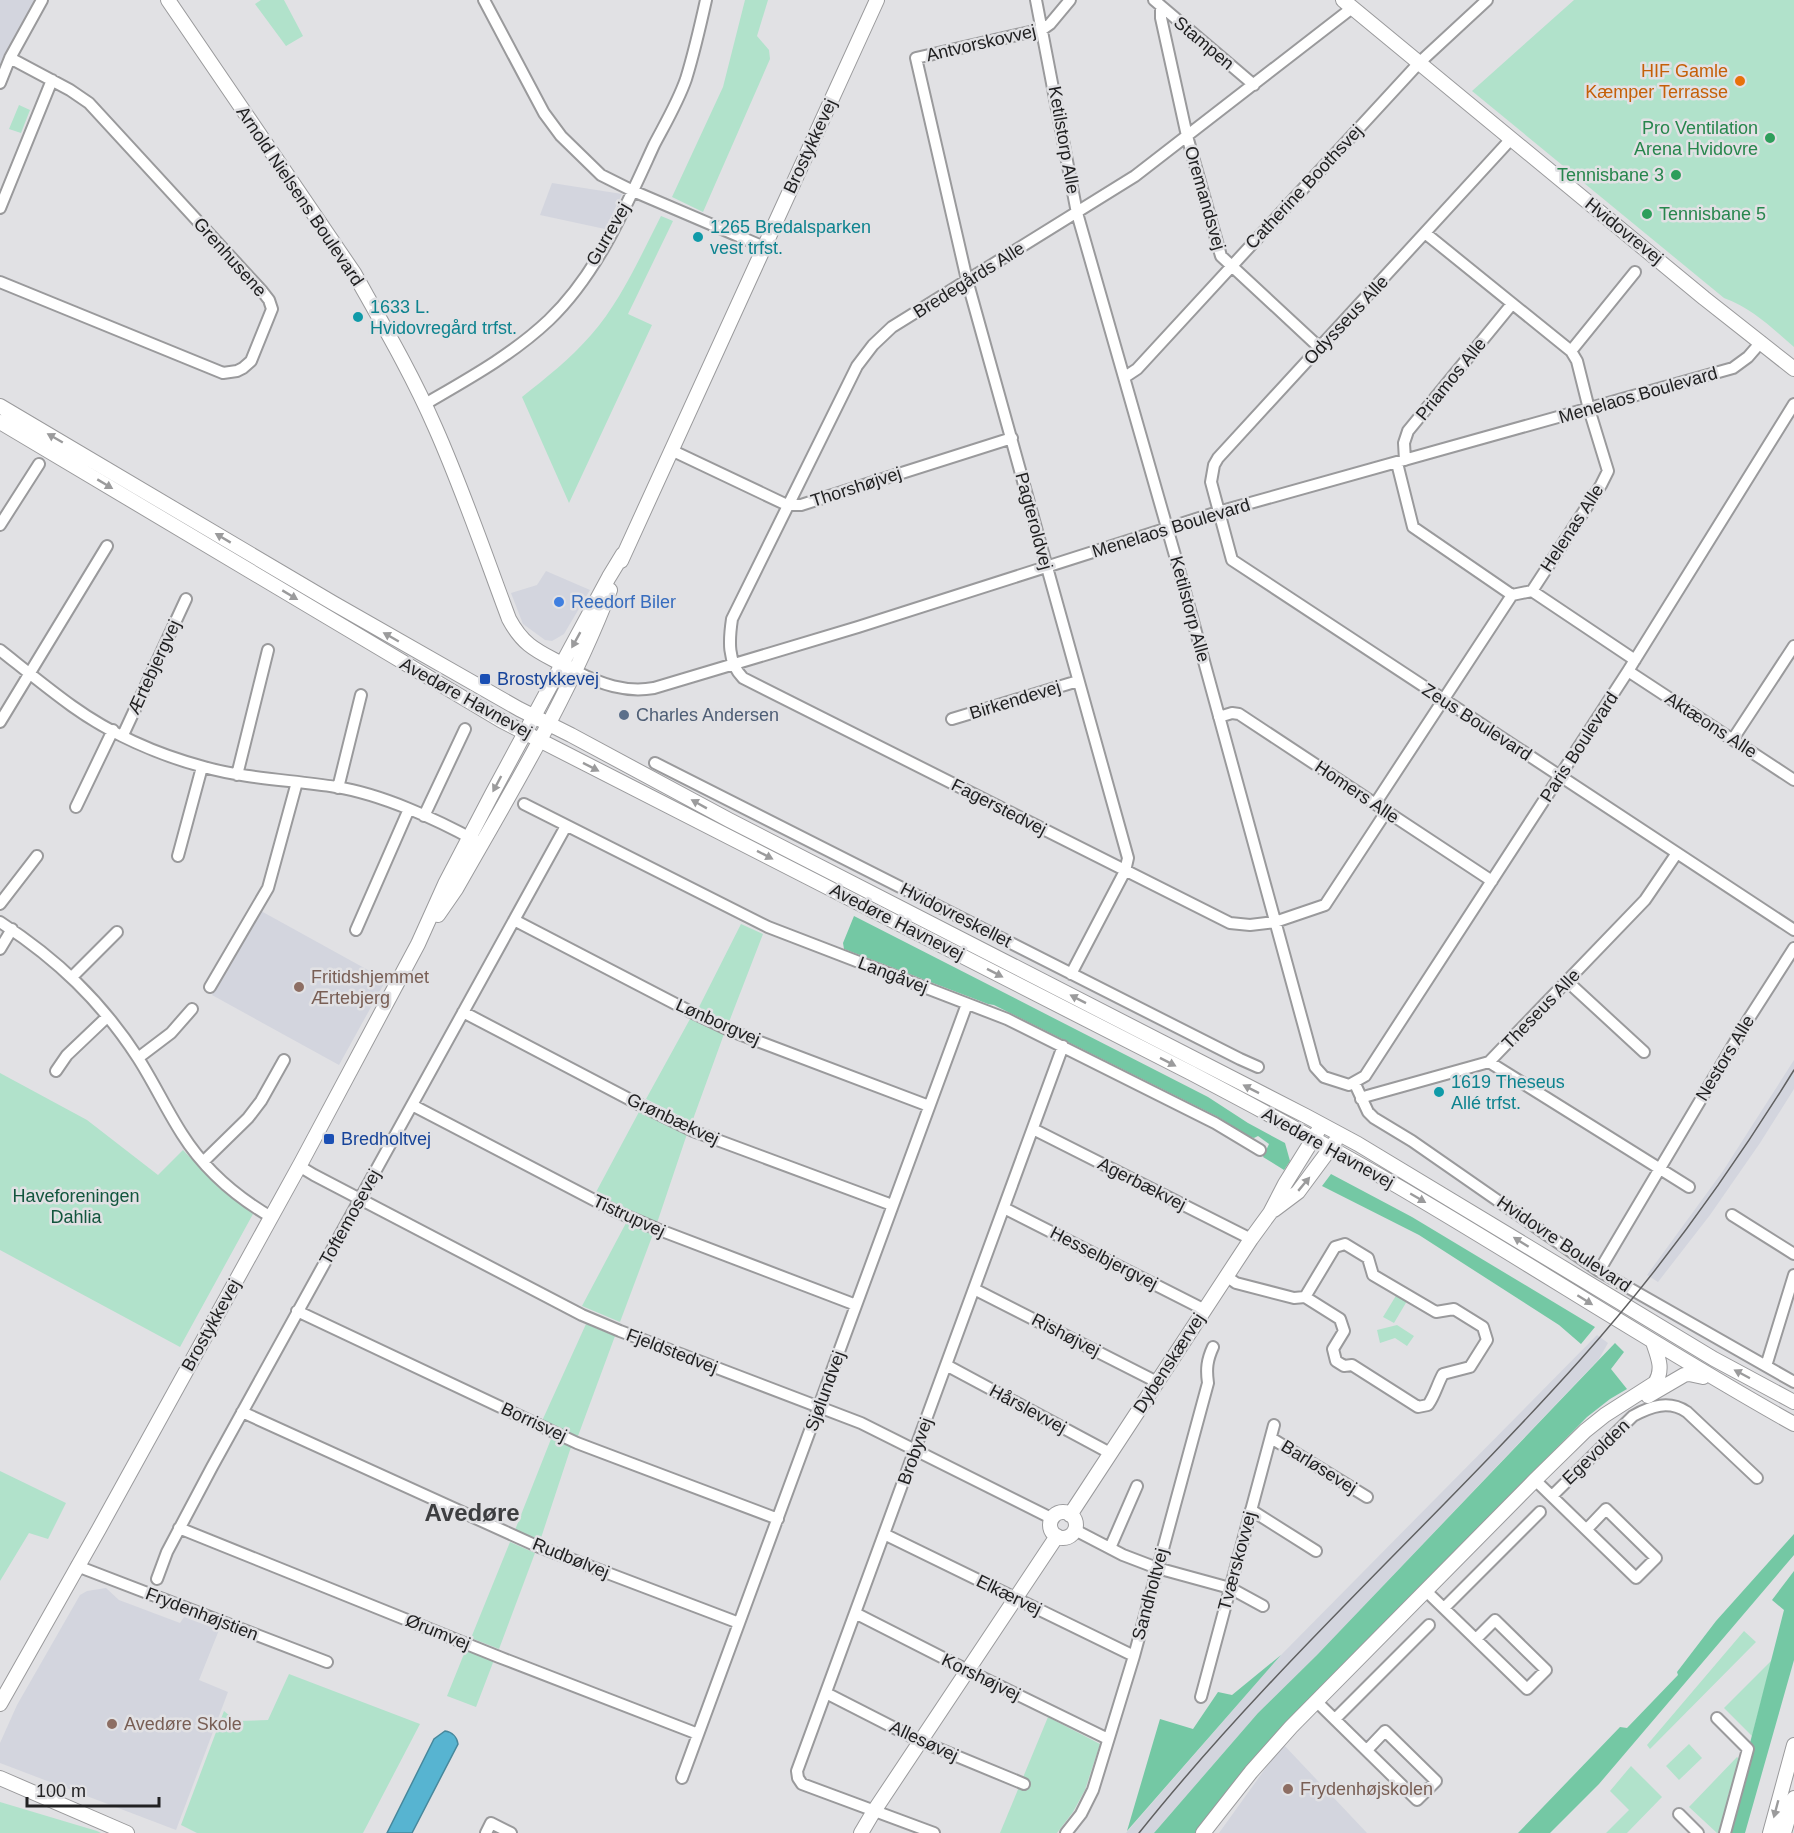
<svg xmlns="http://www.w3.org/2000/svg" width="1794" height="1833" viewBox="0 0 1794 1833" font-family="Arial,sans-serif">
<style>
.built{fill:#d3d5de}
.green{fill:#b1e2cb}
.forest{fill:#74c8a4}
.water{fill:#57b4d1;stroke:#47889c;stroke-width:1.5}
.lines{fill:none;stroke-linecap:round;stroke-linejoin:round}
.street-casing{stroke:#9a9a9c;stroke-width:14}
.secondary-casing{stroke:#9a9a9c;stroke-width:16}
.street{stroke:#fff;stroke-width:10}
.secondary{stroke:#fff;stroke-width:14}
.tram{stroke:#606061;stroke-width:1.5}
.oneway{fill:#9b9b9c}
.food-dot{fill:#e8710a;stroke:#e1e1e4;stroke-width:2}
.leisure-dot{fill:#2e9e5b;stroke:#e1e1e4;stroke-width:2}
.culture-dot{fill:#0f9aa8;stroke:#e1e1e4;stroke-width:2}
.shop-dot{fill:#3f7fe0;stroke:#e1e1e4;stroke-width:2}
.transit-dot{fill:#1a4fb4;stroke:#e1e1e4;stroke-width:2}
.service-dot{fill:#5c6f8a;stroke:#e1e1e4;stroke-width:2}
.education-dot{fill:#8d6e63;stroke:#e1e1e4;stroke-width:2}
.labels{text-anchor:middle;stroke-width:5;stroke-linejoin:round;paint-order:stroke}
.street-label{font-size:18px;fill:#212122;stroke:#e1e1e4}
.food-label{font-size:18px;fill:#c56008;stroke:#e1e1e4;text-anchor:end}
.leisure-label{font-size:18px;fill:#27864d;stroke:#e1e1e4;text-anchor:end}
.culture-label{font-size:18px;fill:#0d838f;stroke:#e1e1e4;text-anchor:start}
.shop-label{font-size:18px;fill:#366cbe;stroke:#e1e1e4;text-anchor:start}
.transit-label{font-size:18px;fill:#164399;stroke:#e1e1e4;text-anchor:start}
.service-label{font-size:18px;fill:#4e5e75;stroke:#e1e1e4;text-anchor:start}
.education-label{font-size:18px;fill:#785e54;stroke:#e1e1e4;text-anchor:start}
.park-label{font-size:18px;fill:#12553d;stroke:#e1e1e4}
.district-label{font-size:24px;font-weight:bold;fill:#3d3e40;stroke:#e1e1e4}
</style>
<rect width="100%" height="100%" fill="#e1e1e4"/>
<path class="built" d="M0 0H40L0 76Z
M552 183 622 194 605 229 540 215Z
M546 571 590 590 564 634 552 641 545 640 523 624 511 593 537 585Z
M261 911 386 980 339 1065 212 995Z
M1794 1060V1089L1760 1143 1710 1215 1658 1282 1647 1275 1723 1171Z
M1597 1335 1608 1343 1599 1359 1317 1655 1258 1713 1154 1833H1126L1281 1655Z
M106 1588 119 1600 180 1623 184 1617 219 1630 199 1680 228 1692 176 1830 0 1763V1743L17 1705 80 1595 87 1591Z
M1283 1744 1367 1833H1219Z"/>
<path class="green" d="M261 0H284L303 36 286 46 255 4Z
M745 0H768L757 36 769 50 770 59 703 212 672 197 723 87Z
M1574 0H1794V347C1772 328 1752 308 1724 298L1472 91Z
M19 105 30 110 21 133 9 129Z
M661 216 673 221 628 314 652 325 569 503 522 397C546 378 570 359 591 335 621 301 640 257 661 216Z
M741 924 763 934 729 1022 698 1009Z
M690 1019 724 1034 692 1122 646 1099Z
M0 1073 87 1120 158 1175 183 1150 219 1188 253 1214 180 1347 0 1250Z
M640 1110 687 1134 657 1223 595 1194Z
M626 1223 653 1234 620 1322 582 1306Z
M1397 1294 1407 1301 1394 1323 1383 1317Z
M586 1324 615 1336 578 1436 542 1421Z
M1397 1325 1414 1336 1407 1346 1395 1338 1380 1343 1377 1330Z
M551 1439 571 1447 540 1541 515 1530Z
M0 1471 66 1503 48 1539 29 1533 0 1581Z
M510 1542 535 1553 499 1649 471 1638Z
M1744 1631 1756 1642 1650 1749 1647 1745Z
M466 1649 494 1660 476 1707 447 1696Z
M1772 1660 1752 1736 1724 1708Z
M289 1674 420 1724 363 1833H197L181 1825 224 1711 236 1721 268 1720Z
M1048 1717 1100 1744 1085 1790 1073 1812 1057 1833H1000Z
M1689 1744 1702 1758 1679 1780 1666 1766Z
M1737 1757 1741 1761 1733 1787H1731L1728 1796 1730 1797 1718 1833H1717L1689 1807Z
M1631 1766 1662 1797 1627 1833H1606L1629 1810 1610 1791Z
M0 1802 97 1831 101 1833H0Z"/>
<path class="forest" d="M854 916 1208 1097 1248 1123 1285 1143 1290 1161 1284 1170 1263 1157 1269 1144 1258 1136 1254 1138 1250 1137 1218 1117 994 1005 988 1004 844 949 843 943Z
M1331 1174 1412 1217 1595 1327 1581 1344 1559 1325 1419 1235 1322 1186Z
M1615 1343 1624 1352 1611 1369 1627 1389 1610 1399 1587 1417 1282 1728 1233 1783 1195 1833H1154L1258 1713 1317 1655Z
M1794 1534V1555L1599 1784 1550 1833H1518L1620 1727 1627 1728 1678 1675 1677 1672 1716 1621Z
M1794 1571V1660L1745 1833H1729L1754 1748 1750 1743 1784 1610 1772 1600Z
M1281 1655 1127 1831 1160 1719 1193 1729 1218 1692 1232 1695Z"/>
<path class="water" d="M445 1731C452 1732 457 1737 458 1744L412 1833H387L434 1739Z"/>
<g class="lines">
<defs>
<path id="street" d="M484 0 544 113 561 136 601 175 633 191 764 247
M1036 0 1077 213 1176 559 1315 1067 1324 1077 1349 1085 1365 1076 1628 671 1794 404
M1070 0 1050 24 1043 29 916 58 967 280 1128 858 1125 871 1071 974
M1154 0 1254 85
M1161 7V18L1187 136 1221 256 1320 348
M1352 8 1135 176 892 327 873 345 857 366 732 619C729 639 727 662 743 678L1230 923 1250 925 1275 922 1325 905 1386 812
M0 83 10 58 42 0
M1511 139 1218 458 1214 465 1211 482 1232 560 1794 930
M0 208 52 80
M0 282 223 373 237 371 243 368 251 361 272 309 269 300 262 291 89 103 70 90 10 58
M1571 351 1635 272
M1125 377 1137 369 1419 63 1487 0
M425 404C468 379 512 355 549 320 598 273 626 206 654 145 665 124 678 102 686 79 694 53 700 27 706 0
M671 450 787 505H801L1012 438
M1405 460 1404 443 1408 431 1512 304
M1397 463 1413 527 1512 595
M0 525 39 464
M1532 591 1635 660
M0 650C24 669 47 688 72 706 111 734 159 755 204 767 247 779 292 780 336 787 381 794 436 819 476 841
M575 671C601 684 625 693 654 688L858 627 1218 512 1733 368 1748 357 1761 342
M1628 671 1794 780
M1219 717 1232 713 1239 714 1492 881
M952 719 1078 681
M0 722 107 546
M123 735 186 599
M1733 739 1794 646
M655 763 1240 1059 1258 1067
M237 775 268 650
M338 788 361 695
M524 804 768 927 1007 1019 1215 1123 1260 1150
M1375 804 1512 595 1532 591 1601 485 1608 471 1589 409 1577 361 1571 351 1425 233
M76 807 113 730
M424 816 465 729
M178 856 202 767
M0 904 37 856
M514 920 691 1012 731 1031 929 1106
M0 922C57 959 101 1001 138 1058 154 1083 166 1109 182 1134 204 1169 235 1196 271 1217
M356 930 409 809
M0 949 12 929
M72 977 117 932
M1568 982 1644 1052
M210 987 268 888 297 782
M463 1012 646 1108 693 1131 892 1205
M138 1058 171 1033 192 1009
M1489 1062 1689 1187
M56 1071 67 1055 107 1017
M1355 1084 1368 1112 1374 1118 1412 1141 1599 1271 1794 1382
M1361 1099 1367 1096 1489 1062 1645 900 1677 853
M412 1105 615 1211 657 1229 856 1305
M1033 1129 1251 1239
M203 1162 248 1118 261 1101 284 1060
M299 1166 314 1175 582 1315 620 1331 861 1423 1053 1519
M1004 1208 1205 1310
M1732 1215 1794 1254
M1599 1271 1748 1020 1794 948
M1226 1276 1236 1283 1294 1298 1305 1297 1340 1319 1344 1331 1333 1349 1336 1361 1344 1366 1352 1365 1418 1407 1428 1405C1435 1395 1437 1385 1443 1374L1470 1367 1487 1340 1483 1327 1454 1309 1436 1312 1373 1275 1368 1258 1345 1244 1335 1247 1305 1297
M974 1289 1157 1382
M297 1311 577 1443 778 1519
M946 1365 1110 1453
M1766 1366 1794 1275
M242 1412 539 1547 739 1623
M1271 1438 1367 1497
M1535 1480 1636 1578 1656 1558 1606 1509 1587 1529
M1552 1496 1633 1416C1651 1406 1669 1400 1687 1412L1757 1478
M1251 1510 1316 1551
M179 1528 499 1657 698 1734
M1075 1530 1123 1555 1157 1568 1230 1588 1263 1606
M884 1534 1134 1656
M1110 1548 1137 1486
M77 1566 327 1662
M157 1579 167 1552 212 1467 566 826
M1426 1591 1527 1689 1546 1670 1495 1620 1476 1639
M1444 1608 1540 1512
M855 1613 967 1670 1108 1739
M826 1693 920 1741 1024 1784
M1201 1697 1274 1425
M1317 1702 1417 1800 1436 1781 1385 1731 1367 1750
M1717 1718 1748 1749 1725 1833
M1335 1719 1429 1625
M682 1778 967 1004
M1679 1814 1698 1833
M486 1833 491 1823 511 1833
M934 1833 802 1784 798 1778 797 1771 1063 1046
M1066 1833 1081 1814 1093 1790 1134 1656 1208 1383C1206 1369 1207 1360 1213 1347"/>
<path id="secondary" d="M168 0 354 273C382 323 412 374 435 427 463 490 485 555 509 619 525 649 541 652 569 668
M1343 0 1704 298 1794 369
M0 406 333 603 519 709 571 735 729 820 1306 1116 1358 1144 1714 1359 1794 1402
M0 422 502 721 1191 1073C1269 1114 1346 1155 1421 1200 1546 1274 1667 1353 1794 1424
M621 561 877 0
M438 915 456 889C511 792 570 695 610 590
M1274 1210 1298 1192 1335 1142
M1648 1396 1684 1375 1689 1374 1703 1377
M1050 1525a13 13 0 1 1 26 0a13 13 0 1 1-26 0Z
M1070 1515 1251 1239 1270 1213 1285 1184 1318 1131
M0 1704 99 1529 301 1163 418 944 445 884 492 794 609 577 623 554
M0 1778 127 1833
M861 1833 874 1811 1057 1536
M1203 1833 1251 1772 1291 1727 1535 1480 1585 1431 1605 1415 1655 1383C1664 1369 1658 1357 1653 1342
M1770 1833 1794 1745
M1784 1833 1794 1798"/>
</defs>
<use href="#street" class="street-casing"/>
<use href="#secondary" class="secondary-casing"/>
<use href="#street" class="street"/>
<use href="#secondary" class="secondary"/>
<path class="tram" d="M1139 1833C1274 1664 1437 1520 1581 1359 1661 1269 1731 1172 1794 1070"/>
</g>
<defs><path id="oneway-solid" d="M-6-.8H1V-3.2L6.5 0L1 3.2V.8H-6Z" transform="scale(1.5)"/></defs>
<g class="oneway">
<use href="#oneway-solid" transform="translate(55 438) rotate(-150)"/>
<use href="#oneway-solid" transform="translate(105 484) rotate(31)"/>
<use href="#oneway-solid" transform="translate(223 538) rotate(-149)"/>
<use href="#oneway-solid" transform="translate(290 595) rotate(31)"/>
<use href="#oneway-solid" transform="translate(391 637) rotate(-150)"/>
<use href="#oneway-solid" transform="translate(576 640) rotate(119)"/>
<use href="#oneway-solid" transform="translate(591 767) rotate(27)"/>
<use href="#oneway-solid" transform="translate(497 784) rotate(118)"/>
<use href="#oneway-solid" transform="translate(699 804) rotate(-151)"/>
<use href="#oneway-solid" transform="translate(765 855) rotate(27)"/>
<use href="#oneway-solid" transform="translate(995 973) rotate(27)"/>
<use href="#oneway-solid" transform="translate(1078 999) rotate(-153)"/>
<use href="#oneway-solid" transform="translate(1168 1062) rotate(27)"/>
<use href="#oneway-solid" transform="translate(1251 1089) rotate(-153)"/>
<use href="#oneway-solid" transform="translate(1304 1184) rotate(-50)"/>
<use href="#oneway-solid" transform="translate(1418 1198) rotate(30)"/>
<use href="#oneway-solid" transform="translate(1521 1242) rotate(-148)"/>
<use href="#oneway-solid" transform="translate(1585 1300) rotate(32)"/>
<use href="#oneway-solid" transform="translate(1742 1374) rotate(-152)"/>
<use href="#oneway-solid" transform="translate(1776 1809) rotate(105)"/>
</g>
<circle class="food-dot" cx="1740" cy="81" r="6"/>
<g class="leisure-dot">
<circle cx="1770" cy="138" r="6"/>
<circle cx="1676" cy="175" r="6"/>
<circle cx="1647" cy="214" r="6"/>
</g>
<g class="culture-dot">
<circle cx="698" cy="237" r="6"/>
<circle cx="358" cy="317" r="6"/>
<circle cx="1439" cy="1092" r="6"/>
</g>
<circle class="shop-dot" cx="559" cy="602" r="6"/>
<g class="transit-dot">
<rect x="479" y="673" width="12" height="12" rx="3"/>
<rect x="323" y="1133" width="12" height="12" rx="3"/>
</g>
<circle class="service-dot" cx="624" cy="715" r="6"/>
<g class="education-dot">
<circle cx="299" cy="987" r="6"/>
<circle cx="112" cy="1724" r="6"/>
<circle cx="1288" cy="1789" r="6"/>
</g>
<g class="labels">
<g class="street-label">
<text transform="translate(981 43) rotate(-13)" y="6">Antvorskovvej</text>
<text transform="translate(1204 43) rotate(40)" y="6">Stampen</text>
<text transform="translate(1064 140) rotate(80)" y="6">Ketilstorp Alle</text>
<text transform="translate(810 146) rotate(-65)" y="6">Brostykkevej</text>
<text transform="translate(1304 187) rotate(-47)" y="6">Catherine Boothsvej</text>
<text transform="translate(300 196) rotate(56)" y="6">Arnold Nielsens Boulevard</text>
<text transform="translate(1205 198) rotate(74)" y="6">Oremandsvej</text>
<text transform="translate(1624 231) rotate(39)" y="6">Hvidovrevej</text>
<text transform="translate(608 234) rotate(-60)" y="6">Gurrevej</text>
<text transform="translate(230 257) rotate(48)" y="6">Grenhusene</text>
<text transform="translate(969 280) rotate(-32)" y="6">Bredegårds Alle</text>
<text transform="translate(1346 320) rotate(-47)" y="6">Odysseus Alle</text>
<text transform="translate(1451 379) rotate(-51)" y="6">Priamos Alle</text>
<text transform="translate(1638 395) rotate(-16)" y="6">Menelaos Boulevard</text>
<text transform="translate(856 487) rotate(-18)" y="6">Thorshøjvej</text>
<text transform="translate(1034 521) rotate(75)" y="6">Pagteroldvej</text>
<text transform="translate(1171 528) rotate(-17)" y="6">Menelaos Boulevard</text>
<text transform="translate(1572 528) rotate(-57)" y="6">Helenas Alle</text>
<text transform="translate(1190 609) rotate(75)" y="6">Ketilstorp Alle</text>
<text transform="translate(154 667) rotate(-65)" y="6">Ærtebjergvej</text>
<text transform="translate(466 698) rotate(29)" y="6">Avedøre Havnevej</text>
<text transform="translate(1015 700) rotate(-17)" y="6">Birkendevej</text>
<text transform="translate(1477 722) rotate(33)" y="6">Zeus Boulevard</text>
<text transform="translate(1711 725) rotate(33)" y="6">Aktæons Alle</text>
<text transform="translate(1579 747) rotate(-57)" y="6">Paris Boulevard</text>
<text transform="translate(1357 792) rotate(34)" y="6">Homers Alle</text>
<text transform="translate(999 807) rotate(27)" y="6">Fagerstedvej</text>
<text transform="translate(956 915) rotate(27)" y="6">Hvidovreskellet</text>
<text transform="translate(897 922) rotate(27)" y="6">Avedøre Havnevej</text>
<text transform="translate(893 975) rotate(21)" y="6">Langåvej</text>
<text transform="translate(1541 1009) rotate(-46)" y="6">Theseus Alle</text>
<text transform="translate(718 1022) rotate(24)" y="6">Lønborgvej</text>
<text transform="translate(1725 1058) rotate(-59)" y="6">Nestors Alle</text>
<text transform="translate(673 1119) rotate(25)" y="6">Grønbækvej</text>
<text transform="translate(1328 1148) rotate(29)" y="6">Avedøre Havnevej</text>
<text transform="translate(1142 1184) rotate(27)" y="6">Agerbækvej</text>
<text transform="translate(629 1216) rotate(25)" y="6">Tistrupvej</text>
<text transform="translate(350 1217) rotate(-61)" y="6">Toftemosevej</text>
<text transform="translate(1564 1244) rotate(34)" y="6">Hvidovre Boulevard</text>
<text transform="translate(1104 1258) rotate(27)" y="6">Hesselbjergvej</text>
<text transform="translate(211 1325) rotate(-61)" y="6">Brostykkevej</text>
<text transform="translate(1066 1335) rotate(27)" y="6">Rishøjvej</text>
<text transform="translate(672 1351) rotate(21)" y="6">Fjeldstedvej</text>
<text transform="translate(1169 1363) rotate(-57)" y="6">Dybenskærvej</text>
<text transform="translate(825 1391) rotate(-70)" y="6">Sjølundvej</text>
<text transform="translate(1028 1409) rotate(28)" y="6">Hårslevvej</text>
<text transform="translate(534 1422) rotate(25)" y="6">Borrisvej</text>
<text transform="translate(915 1451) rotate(-70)" y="6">Brobyvej</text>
<text transform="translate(1596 1452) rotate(-44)" y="6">Egevolden</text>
<text transform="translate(1319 1467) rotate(32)" y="6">Barløsevej</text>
<text transform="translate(571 1558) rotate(22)" y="6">Rudbølvej</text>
<text transform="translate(1237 1561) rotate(-75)" y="6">Tværskovvej</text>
<text transform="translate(1150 1594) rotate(-75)" y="6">Sandholtvej</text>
<text transform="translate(1009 1595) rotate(26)" y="6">Elkærvej</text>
<text transform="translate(202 1614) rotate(21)" y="6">Frydenhøjstien</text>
<text transform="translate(438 1632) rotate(22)" y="6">Ørumvej</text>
<text transform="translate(981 1677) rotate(26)" y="6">Korshøjvej</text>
<text transform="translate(924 1741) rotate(25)" y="6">Allesøvej</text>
</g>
<g class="food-label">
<text x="1728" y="77">HIF Gamle<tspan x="1728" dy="21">Kæmper Terrasse</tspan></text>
</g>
<g class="leisure-label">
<text x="1758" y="134">Pro Ventilation<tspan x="1758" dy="21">Arena Hvidovre</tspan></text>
<text x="1664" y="181">Tennisbane 3</text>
<text x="1659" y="220" text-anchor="start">Tennisbane 5</text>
</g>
<g class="culture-label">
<text x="710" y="233">1265 Bredalsparken<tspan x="710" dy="21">vest trfst.</tspan></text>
<text x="370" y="313">1633 L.<tspan x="370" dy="21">Hvidovregård trfst.</tspan></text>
<text x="1451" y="1088">1619 Theseus<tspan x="1451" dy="21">Allé trfst.</tspan></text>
</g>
<g class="shop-label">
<text x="571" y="608">Reedorf Biler</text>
</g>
<g class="transit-label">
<text x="497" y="685">Brostykkevej</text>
<text x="341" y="1145">Bredholtvej</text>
</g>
<g class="service-label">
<text x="636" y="721">Charles Andersen</text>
</g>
<g class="education-label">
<text x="311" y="983">Fritidshjemmet<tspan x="311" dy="21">Ærtebjerg</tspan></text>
<text x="124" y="1730">Avedøre Skole</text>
<text x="1300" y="1795">Frydenhøjskolen</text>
</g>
<g class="park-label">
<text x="76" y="1202">Haveforeningen<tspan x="76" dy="21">Dahlia</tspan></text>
</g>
<g class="district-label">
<text x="472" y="1521">Avedøre</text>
</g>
</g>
<path d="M27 1797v9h132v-9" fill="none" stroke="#212122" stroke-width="3"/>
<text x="36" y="1797" font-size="18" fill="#212122" stroke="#e1e1e4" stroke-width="4.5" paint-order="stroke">100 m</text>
</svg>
